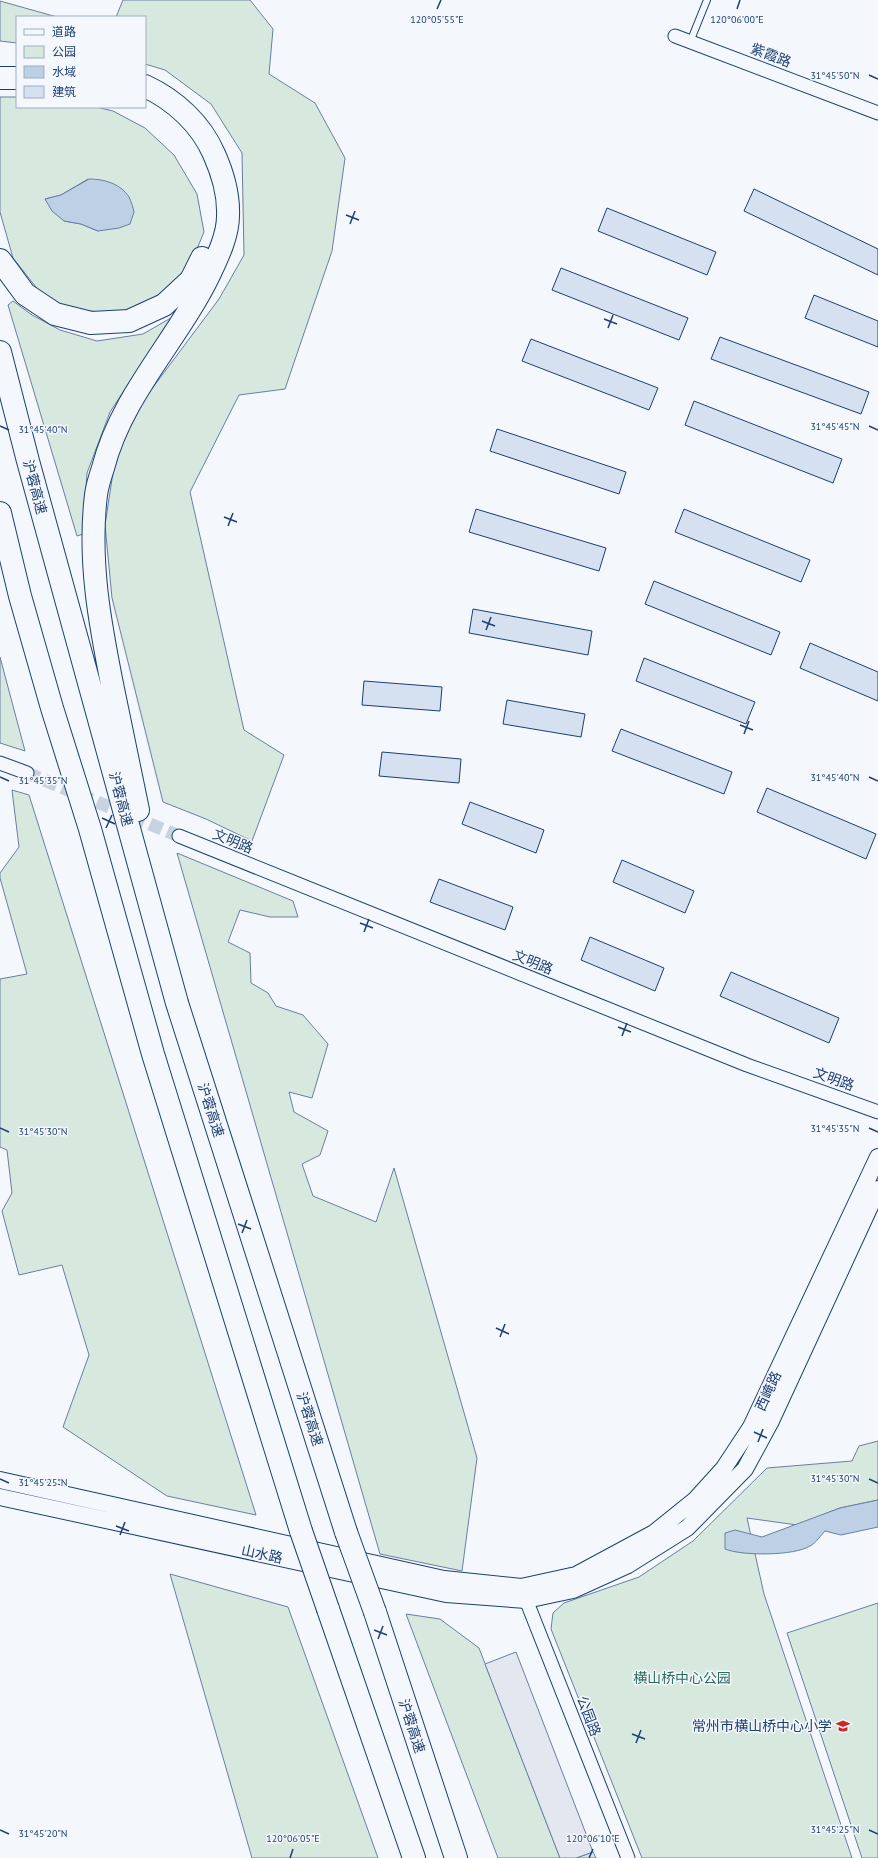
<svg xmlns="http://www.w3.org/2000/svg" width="878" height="1858" viewBox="0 0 878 1858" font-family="'PT Sans','Noto Sans SC',sans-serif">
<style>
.green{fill:#d7e8df;stroke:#687fa3;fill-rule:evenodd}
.parking{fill:#e3e8f0;stroke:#687fa3}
.water{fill:#bed0e5;stroke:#687fa3}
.building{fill:#d5e0f0;stroke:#1d3f73}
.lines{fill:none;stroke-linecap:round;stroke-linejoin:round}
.minor-tunnel{stroke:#c9d2e0;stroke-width:13;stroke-dasharray:13 6;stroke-linecap:butt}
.service-casing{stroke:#1d3f73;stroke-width:8}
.minor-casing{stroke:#1d3f73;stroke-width:15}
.tertiary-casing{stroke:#1d3f73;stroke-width:18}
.motorway-casing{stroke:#1d3f73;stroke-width:24}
.service{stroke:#f4f7fb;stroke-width:6}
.minor{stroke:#f4f7fb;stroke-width:13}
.tertiary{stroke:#f4f7fb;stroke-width:16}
.motorway{stroke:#f4f7fb;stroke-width:22}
.motorway-bridge-casing{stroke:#1d3f73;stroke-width:24;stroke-linecap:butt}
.motorway-bridge{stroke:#f4f7fb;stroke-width:22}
.ticks{fill:none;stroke:#1d3f73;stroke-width:1.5}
.labels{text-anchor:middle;stroke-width:3;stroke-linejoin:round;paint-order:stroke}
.street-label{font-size:14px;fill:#1d3f73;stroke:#f4f7fb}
.park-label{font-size:14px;fill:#2c6c60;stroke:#f4f7fb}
.poi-label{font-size:14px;fill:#1d3f73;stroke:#f4f7fb;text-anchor:end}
.ticks-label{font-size:10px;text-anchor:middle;fill:#1d3f73;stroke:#f4f7fb;stroke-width:3;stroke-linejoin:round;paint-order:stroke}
</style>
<rect width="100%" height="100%" fill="#f4f7fb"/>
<path class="green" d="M123 0H250L273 29 269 74 315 103 345 158 332 251 285 389 239 395 190 492 244 730 284 755 252 841 206 819 163 802 112 598 105 525 114 466 122 437 139 406 219 299 244 255 242 153 211 104 165 70 145 64V17H116Z
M0 1 57 17H17V43L0 41Z
M0 97H17V107H96L113 111 145 128 174 155 197 194 204 232 187 273 158 299 126 313 86 311 47 301 13 258 0 212ZM88 179 98 231 81 224 64 221 45 199 61 195Z
M13 301 32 315 60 330 97 341 143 334 176 315 167 332 138 369 110 412 87 473 83 534 77 536 8 305Z
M0 657 25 751 0 743Z
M12 790 29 795 256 1515 167 1496 63 1427 89 1355 62 1265 19 1275 2 1211 12 1193 7 1150 0 1147V979L27 974 0 878V873L19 847Z
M177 853 293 901 298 917H270L240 910 228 942 250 953 251 983 268 993 276 1006 303 1015 328 1044 312 1098 289 1092 294 1112 328 1131 320 1155 302 1164 313 1196 376 1222 394 1168 477 1458 462 1571 380 1554Z
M878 1441V1500L840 1508 797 1525 747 1518 764 1594 852 1858H642L551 1629 553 1613 564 1603 639 1577 693 1541 767 1468 852 1461 859 1446Z
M170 1574 288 1607 378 1858H252Z
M878 1603V1858H862L787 1633Z
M406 1614 440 1619 479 1648 560 1858H498Z
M593 1852 596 1858H576Z"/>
<path class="parking" d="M516 1652 593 1852 576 1858H560L485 1664Z"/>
<path class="water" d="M89 179C103 179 120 183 129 197 131 201 133 207 134 212L130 224 119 228 98 231 81 224 64 221 52 211 45 199 61 195Z
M878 1500V1527L841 1535 825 1531C821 1535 816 1543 810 1546 794 1556 742 1556 725 1549V1533L735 1530 762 1537 840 1508Z"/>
<path class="building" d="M754 189 878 249V275L744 211Z
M607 208 716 252 707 275 598 231Z
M561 268 688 318 679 340 552 290Z
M814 295 878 321V347L805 318Z
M720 337 869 392 861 414 711 359Z
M531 339 658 388 649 410 522 361Z
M694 401 842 459 833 483 685 425Z
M497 429 626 472 619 494 490 451Z
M476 509 606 548 599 571 469 532Z
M684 509 810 560 801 582 675 532Z
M654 581 780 632 771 655 645 604Z
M473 609 592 631 588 655 469 633Z
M810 643 878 672V701L800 668Z
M644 658 755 702 746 724 636 681Z
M364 681 442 687 440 711 362 705Z
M507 700 585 714 581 737 503 724Z
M621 729 732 772 724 794 612 751Z
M382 752 461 759 459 783 379 776Z
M767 788 876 834 866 859 757 812Z
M470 802 544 830 536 853 462 824Z
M622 860 694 891 685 913 613 882Z
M439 879 513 907 505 930 430 902Z
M590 937 664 968 655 991 581 960Z
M731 972 839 1018 829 1043 720 996Z"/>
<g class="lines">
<path class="minor-tunnel" d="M27 773 179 836"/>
<defs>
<path id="service" d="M690 42 707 0"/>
<path id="minor" d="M675 36 878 113
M0 763 27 773
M179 836 747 1065 878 1112
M523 1592 628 1858"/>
<path id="tertiary" d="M0 1480 444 1579 521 1587 576 1575 654 1533 695 1500 724 1468 751 1427 878 1157
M0 1497 446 1594 526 1600 573 1590 628 1565 687 1528 745 1469 771 1421 878 1189"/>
<path id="motorway" d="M0 78H17
M0 260 25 294 55 314 91 323 129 321 164 305 191 280 202 258
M0 352 28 461 177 1003 346 1532
M0 513 20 596 52 708 90 829 153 1054 301 1531
M138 810C130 770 121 729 113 689 100 624 88 561 96 495 97 486 100 477 103 468 122 394 178 340 210 273 218 256 228 235 228 216 229 194 223 174 214 154 201 124 175 100 145 86
M328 1609 414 1858
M375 1612 456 1858"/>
</defs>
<use href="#service" class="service-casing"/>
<use href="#minor" class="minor-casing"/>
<use href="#tertiary" class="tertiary-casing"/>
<use href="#motorway" class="motorway-casing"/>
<use href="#service" class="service"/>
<use href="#minor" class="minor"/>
<use href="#tertiary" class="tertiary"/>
<use href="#motorway" class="motorway"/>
<defs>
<path id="motorway-bridge" d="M301 1531 328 1609
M346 1532 375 1612"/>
</defs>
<use href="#motorway-bridge" class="motorway-bridge-casing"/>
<use href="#motorway-bridge" class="motorway-bridge"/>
</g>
<path class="ticks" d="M437 9 441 0M737 9 740 0M869 75 878 79M346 215 359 220M350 224 355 211M604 319 617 324M608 328 613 315M0 426 9 430M869 426 878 430M224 517 237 522M228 526 233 513M482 621 495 626M486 630 491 617M740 725 753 730M744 734 749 721M0 777 9 781M869 777 878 781M102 818 115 824M106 828 112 815M360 923 373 928M364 932 369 919M618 1027 631 1032M622 1036 627 1023M0 1128 9 1132M869 1128 878 1132M238 1224 251 1229M242 1233 247 1220M496 1328 509 1334M500 1337 505 1324M754 1432 767 1438M758 1442 763 1429M0 1479 9 1483M869 1479 878 1483M116 1526 129 1531M120 1535 125 1522M374 1630 387 1635M378 1639 383 1626M632 1734 645 1739M636 1743 641 1730M0 1830 9 1834M869 1830 878 1834M290 1858 293 1849M589 1858 593 1849"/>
<defs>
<symbol id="school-bare" viewBox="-9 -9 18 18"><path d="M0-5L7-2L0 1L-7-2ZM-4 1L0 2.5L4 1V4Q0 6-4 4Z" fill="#c62828" stroke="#f4f7fb" stroke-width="2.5" paint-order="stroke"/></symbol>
</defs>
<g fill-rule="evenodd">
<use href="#school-bare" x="833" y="1716" width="20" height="20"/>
</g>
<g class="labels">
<g class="street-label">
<text transform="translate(771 55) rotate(21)" y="5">紫霞路</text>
<text transform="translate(35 487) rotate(75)" y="5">沪蓉高速</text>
<text transform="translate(121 799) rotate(75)" y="5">沪蓉高速</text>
<text transform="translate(233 841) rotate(22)" y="5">文明路</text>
<text transform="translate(533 962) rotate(22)" y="5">文明路</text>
<text transform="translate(834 1079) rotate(20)" y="5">文明路</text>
<text transform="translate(211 1110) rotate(72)" y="5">沪蓉高速</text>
<text transform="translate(768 1391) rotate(-65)" y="5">西崦路</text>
<text transform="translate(310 1419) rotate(72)" y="5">沪蓉高速</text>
<text transform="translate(262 1554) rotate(12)" y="5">山水路</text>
<text transform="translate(589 1716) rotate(69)" y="5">公园路</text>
<text transform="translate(412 1726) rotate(72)" y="5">沪蓉高速</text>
</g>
<g class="park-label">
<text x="682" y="1683">横山桥中心公园</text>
</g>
<g class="poi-label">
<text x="832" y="1731">常州市横山桥中心小学</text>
</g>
</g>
<g class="ticks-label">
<text x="437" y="23">120°05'55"E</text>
<text x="737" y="23">120°06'00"E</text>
<text x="835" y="79">31°45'50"N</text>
<text x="835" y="430">31°45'45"N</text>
<text x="43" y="433">31°45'40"N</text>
<text x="835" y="781">31°45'40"N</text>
<text x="43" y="784">31°45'35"N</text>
<text x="835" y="1132">31°45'35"N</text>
<text x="43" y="1135">31°45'30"N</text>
<text x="835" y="1482">31°45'30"N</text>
<text x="43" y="1486">31°45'25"N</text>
<text x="835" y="1833">31°45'25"N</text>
<text x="43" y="1837">31°45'20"N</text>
<text x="293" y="1842">120°06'05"E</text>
<text x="593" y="1842">120°06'10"E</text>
</g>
<rect x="16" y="16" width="130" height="92" fill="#f4f7fb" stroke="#9eadc5"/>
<rect x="24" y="29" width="20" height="6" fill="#f4f7fb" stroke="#9eadc5"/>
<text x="52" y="36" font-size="12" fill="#1d3f73">道路</text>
<rect x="24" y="46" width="20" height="12" fill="#d7e8df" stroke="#9eadc5"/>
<text x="52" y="56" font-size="12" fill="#1d3f73">公园</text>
<rect x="24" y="66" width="20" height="12" fill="#bed0e5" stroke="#9eadc5"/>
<text x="52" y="76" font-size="12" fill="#1d3f73">水域</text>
<rect x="24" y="86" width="20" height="12" fill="#d5e0f0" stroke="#9eadc5"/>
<text x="52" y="96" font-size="12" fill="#1d3f73">建筑</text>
</svg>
